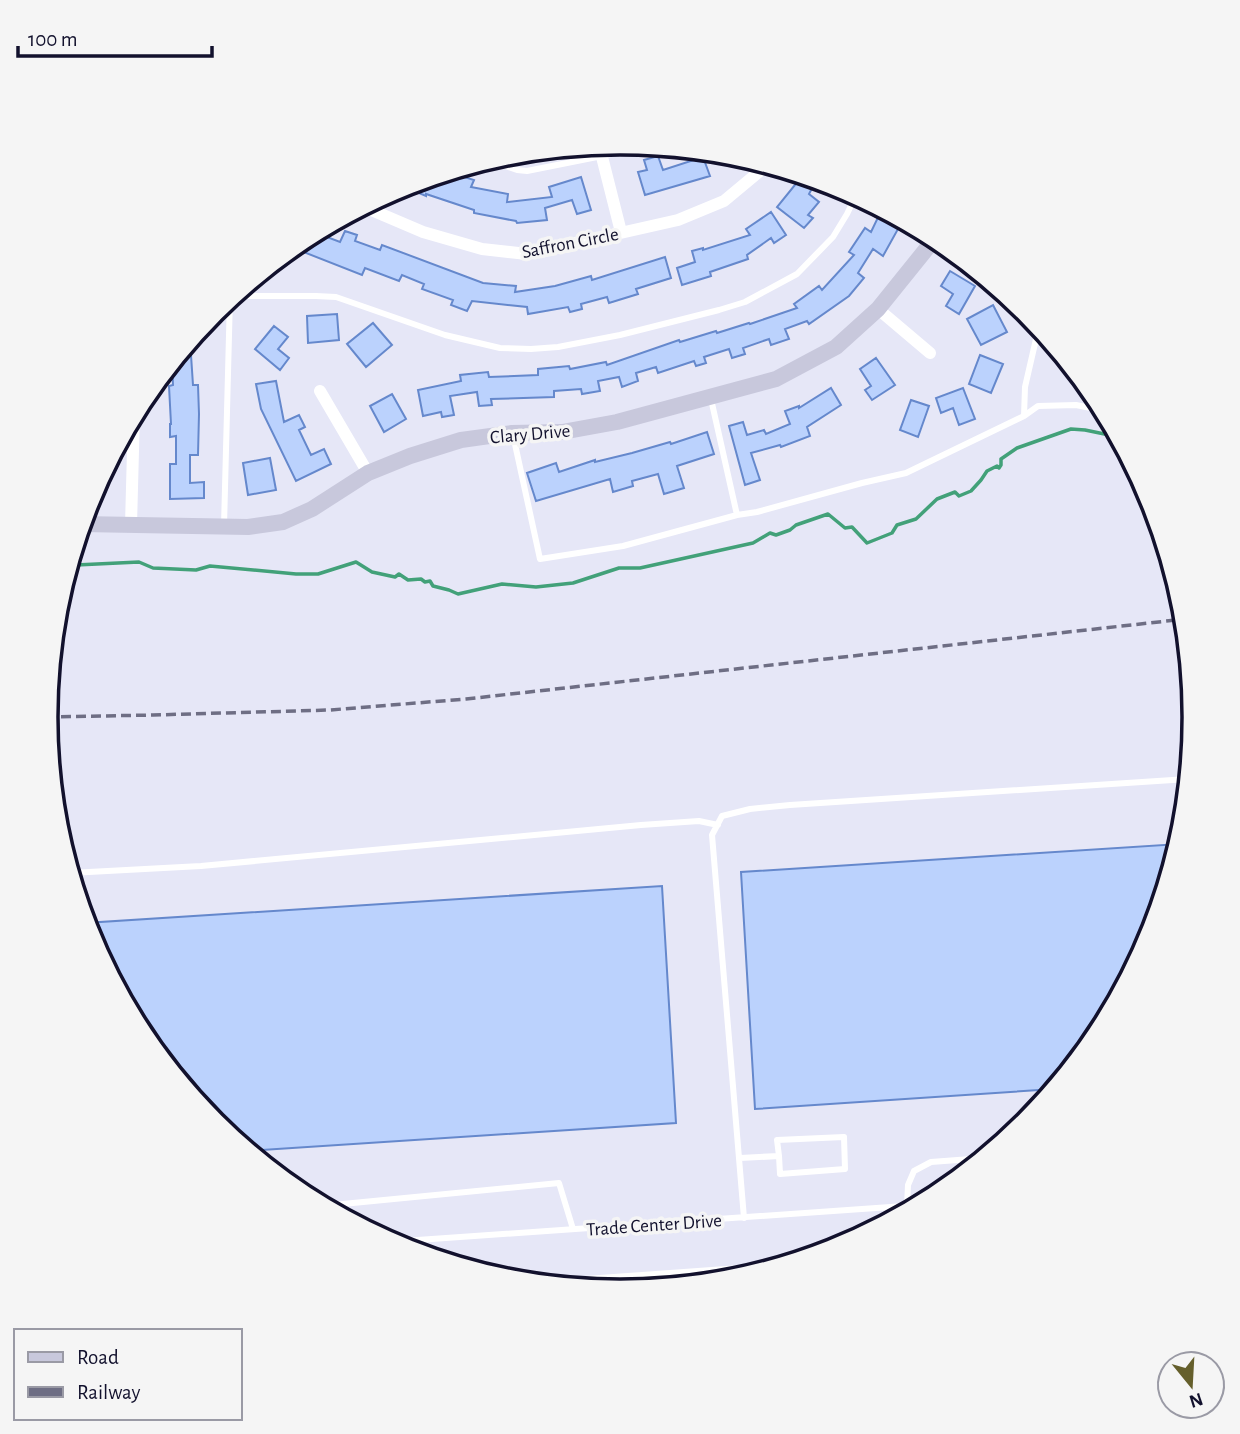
<svg xmlns="http://www.w3.org/2000/svg" width="1240" height="1434" viewBox="0 0 1240 1434" font-family="'Alegreya Sans',sans-serif">
<style>
.lines{fill:none;stroke-linecap:round;stroke-linejoin:round}
.stream{stroke:#42a179;stroke-width:3.5}
.building{fill:#bbd2fd;stroke:#6588cc;stroke-width:2}
.lane{stroke:#fff;stroke-width:6}
.street{stroke:#fff;stroke-width:12}
.secondary{stroke:#c8c8dc;stroke-width:16}
.rail{stroke:#6e6e84;stroke-width:3.5;stroke-dasharray:10 5;stroke-linecap:butt}
.labels{text-anchor:middle;stroke-width:7;stroke-linejoin:round;paint-order:stroke}
.street-label{font-size:19px;fill:#12112d;stroke:#f5f5f5}
.rim{fill:none;stroke:#12112d;stroke-width:3.5}
</style>
<rect width="100%" height="100%" fill="#e6e7f7"/>
<g class="lines">
<path class="stream" d="M68 567 76 565 139 562 153 568 196 570 210 566 296 574H318L356 562 372 572 395 577 399 574 408 580 421 579 425 582 430 581 433 586 449 590 458 594 502 584 536 587 573 583 619 568H640L753 543 770 533 776 535 790 530 796 525 828 514 845 528 852 527 867 543 892 533 897 525 916 519 937 499 955 492 959 496 971 491 981 480 987 471 997 466 999 468 1001 465V459L1017 448 1071 429 1085 430 1119 437"/>
</g>
<path class="building" d="M658 156 663 170 703 157 710 176 645 195 638 172 647 170 644 160Z
M449 172 474 180 471 187 508 194 507 202 552 197 549 187 581 177 591 210 577 214 572 200 545 208 547 220 517 223 516 221 474 213V210L426 194V196L402 186Z
M803 175 817 179 809 194 819 202 808 215 813 218 804 228 777 207Z
M882 209 903 220 883 256 873 249 858 273 864 278 849 296 809 324 807 321 785 329 789 339 771 345 769 339 743 348 745 354 732 358 729 349 704 357 706 363 696 366 694 361 658 373 656 367 636 373 638 381 622 387 619 377 598 381 600 391 582 394 581 389 554 391V397L491 399 492 405 479 406 477 392 450 396 454 415 442 417 441 412 423 416 418 390 461 381 460 375 488 372 489 377 538 375V369L569 366 570 369 606 362 607 365 679 340 680 342 716 331 717 333 749 323 750 324 797 308 794 304 819 286 822 290 854 255 849 252 865 228 871 232Z
M771 212 786 235 774 243 771 238 747 255 748 259 710 272 711 276 682 285 677 268 695 262 692 251 703 248V250L750 235 746 229Z
M345 231 357 235 355 241 380 250 382 245 483 283 516 286 515 292 555 286 591 276 592 280 665 257 671 278 636 289 638 294 609 303 607 297 581 304 582 309 570 312 568 307 528 314 527 307 472 301 467 311 451 305 453 300 422 289 424 284 402 275 399 281 365 268 362 275 296 249 300 240 314 232 340 242Z
M950 271 975 286 959 314 946 306 953 294 941 286Z
M993 305 1007 332 981 345 967 319Z
M337 314 339 340 308 343 307 316Z
M373 323 392 345 366 367 347 344Z
M274 326 288 337 278 349 289 358 280 370 255 349Z
M190 340 193 385H198L199 414 198 455H190V483L204 482V498L170 499V464H176V436L170 437V424H171L169 386 173 385 172 362Z
M980 355 1003 364 991 393 969 384Z
M876 358 895 385 872 400 865 390 871 386 860 369Z
M276 381 284 422 299 415 305 427 299 430 311 455 324 449 331 464 296 481 261 409 256 384Z
M831 388 841 405 807 427 810 436 781 447 780 445 751 453 760 480 745 485 729 426 743 422 747 435 764 430 766 434 790 424 785 411 799 406V408Z
M963 388 975 419 959 425 953 408 941 413 936 398Z
M392 394 406 419 384 432 370 406Z
M911 400 929 406 918 437 900 430Z
M707 432 714 454 677 466 684 488 664 494 658 474 632 481 633 486 613 492 610 479 536 501 527 473 556 463 559 472 595 460V462L632 453 670 442 671 444Z
M270 458 276 490 248 495 243 463Z
M1179 844 1151 937 1097 1037 1054 1089 755 1109 741 872Z
M662 886 676 1123 247 1151 213 1123 142 1036 89 936 85 923Z"/>
<g class="lines">
<path class="lane" d="M488 160 517 170 527 171 602 156 641 145
M232 296H316L336 297 445 335 500 348 531 349 558 347 620 335 719 310 745 302 797 274 833 237 847 214 856 195
M711 399 737 515
M1024 416 1025 387 1039 326
M513 435 540 559 623 546 737 515 757 512 862 483 906 473 1024 416 1038 406 1076 405 1105 411
M224 526 230 297
M70 873 201 866 641 825 699 821 718 825
M740 1158 779 1156 777 1140 844 1137 845 1169 780 1174 779 1156
M322 1206 559 1183 573 1229
M907 1206 908 1185 914 1171 931 1162 984 1158
M744 1218 712 835 722 816 750 809 790 805 1188 779
M389 1242 919 1205
M529 1283 783 1265"/>
<path class="street" d="M599 145 621 232
M362 206 423 232 482 249 527 254 678 220 724 201 760 171 763 163
M878 309 930 353
M320 391 368 473
M131 525 134 413"/>
<path class="secondary" d="M81 524 248 527 283 522 312 509 368 473 410 456 461 440 512 433 562 432 617 422 776 379 836 347 878 309 932 242 934 237"/>
<path class="rail" d="M46 717 153 715 330 710 466 699 1185 619"/>
</g>
<g class="labels">
<g class="street-label">
<text transform="translate(570 242) rotate(-11)" y="7">Saffron Circle</text>
<text transform="translate(530 433) rotate(-5)" y="7">Clary Drive</text>
<text transform="translate(654 1224) rotate(-4)" y="7">Trade Center Drive</text>
</g>
</g>
<path d="M0 0H1240V1434H0ZM58 717a562 562 0 1 1 1124 0a562 562 0 1 1-1124 0Z" fill="#f5f5f5" fill-rule="evenodd"/>
<path class="rim" d="M58 717a562 562 0 1 1 1124 0a562 562 0 1 1-1124 0Z"/>
<rect x="14" y="1329" width="228" height="91" fill="#f5f5f5" stroke="#9a9aa5" stroke-width="2"/>
<rect x="28" y="1352" width="35" height="10" fill="#c8c8dc" stroke="#9a9aa5" stroke-width="2"/>
<text x="77" y="1364" font-size="21" fill="#12112d">Road</text>
<rect x="28" y="1387" width="35" height="10" fill="#6e6e84" stroke="#9a9aa5" stroke-width="2"/>
<text x="77" y="1399" font-size="21" fill="#12112d">Railway</text>
<g transform="translate(1191 1385) rotate(162)"><circle r="33" fill="#f5f5f5" stroke="#9a9aa5" stroke-width="2"/>
<path d="M0-5L12 26L0 18L-12 26Z" fill="#655f2c"/>
<text y="-10" font-size="19" font-weight="bold" text-anchor="middle" fill="#12112d">N</text>
</g>
<path d="M18 46v10h194v-10" fill="none" stroke="#12112d" stroke-width="3.5"/>
<text x="28" y="46" font-size="21" fill="#12112d" stroke="#f5f5f5" stroke-width="5" paint-order="stroke">100 m</text>
</svg>
